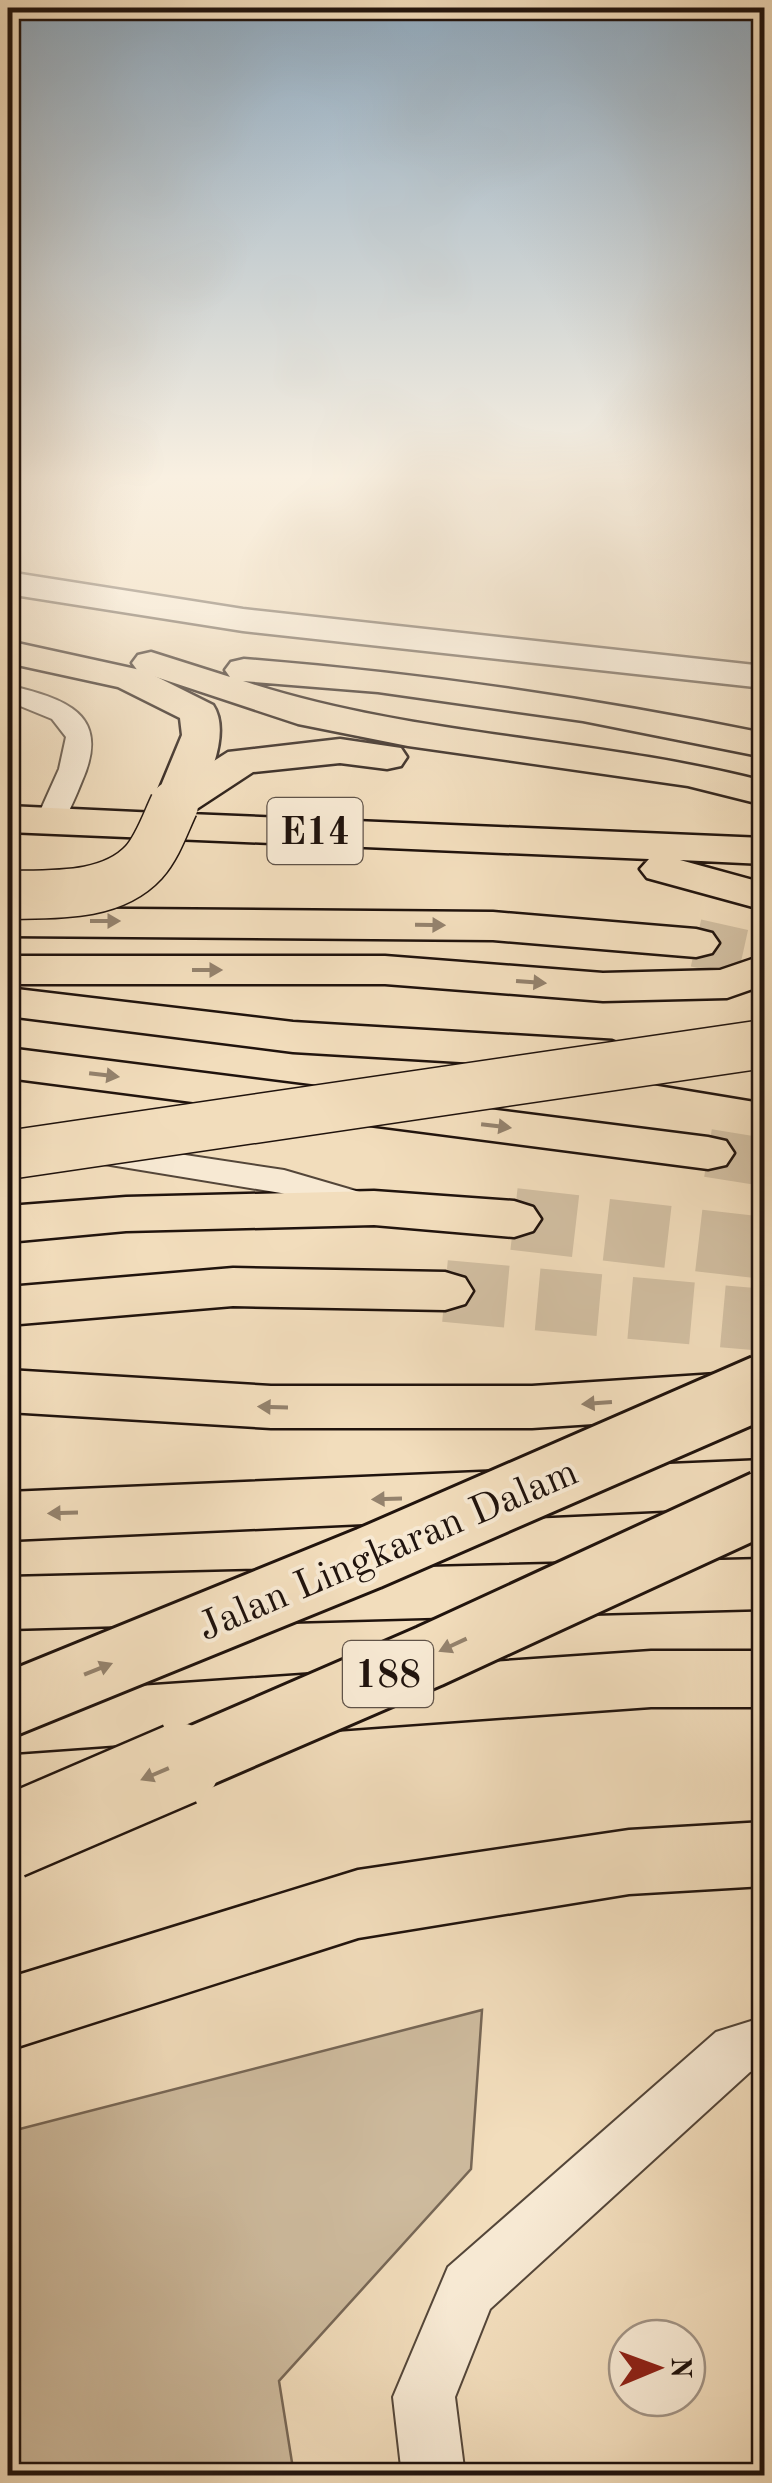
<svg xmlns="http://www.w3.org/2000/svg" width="772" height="2483" viewBox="0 0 772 2483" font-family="'Old Standard TT',serif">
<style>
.green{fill:#cebb9e;stroke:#776756;stroke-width:2.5}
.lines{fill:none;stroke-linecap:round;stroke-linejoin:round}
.highway-tunnel-far1{stroke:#d2bfa2;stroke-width:48;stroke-dasharray:48 24;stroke-linecap:butt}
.highway-tunnel{stroke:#d2bfa2;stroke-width:62;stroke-dasharray:62 31;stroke-linecap:butt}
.lane-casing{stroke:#544639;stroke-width:4}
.street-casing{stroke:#544639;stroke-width:5}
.primary-casing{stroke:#20130d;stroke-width:5}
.highway-casing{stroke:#20130d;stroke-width:5}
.lane{fill:#f7e9d3;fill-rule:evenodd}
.street{fill:#f7e9d3;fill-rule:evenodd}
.primary{fill:#f2ddbc;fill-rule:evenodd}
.highway{fill:#f2ddbc;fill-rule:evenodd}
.highway-bridge-far2-casing{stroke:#20130d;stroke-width:51;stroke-linecap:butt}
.highway-bridge-far1-casing{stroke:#20130d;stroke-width:68;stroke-linecap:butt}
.highway-bridge-casing{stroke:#20130d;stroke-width:86;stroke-linecap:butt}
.highway-bridge-far2{stroke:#f2ddbc;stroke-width:48}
.highway-bridge-far1{stroke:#f2ddbc;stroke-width:62}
.highway-bridge{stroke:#f2ddbc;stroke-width:81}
.oneway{fill:#94826d}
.labels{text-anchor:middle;stroke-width:8;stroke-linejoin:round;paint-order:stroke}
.shield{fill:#f7e9d3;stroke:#605348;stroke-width:2.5}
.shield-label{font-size:38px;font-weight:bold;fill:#20130d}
.street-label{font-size:40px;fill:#20130d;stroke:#f7e9d3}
</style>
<rect width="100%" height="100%" fill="#f2ddbc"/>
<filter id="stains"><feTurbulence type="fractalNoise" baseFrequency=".002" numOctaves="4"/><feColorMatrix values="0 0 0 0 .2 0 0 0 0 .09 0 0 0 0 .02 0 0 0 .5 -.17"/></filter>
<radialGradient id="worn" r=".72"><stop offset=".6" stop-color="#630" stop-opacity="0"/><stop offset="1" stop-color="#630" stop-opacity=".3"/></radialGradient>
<path class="green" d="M482 2010 471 2169 279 2381 294 2475H8V2132Z"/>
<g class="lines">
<path class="highway-tunnel-far1" d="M696 943 764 958
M708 1153 764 1162"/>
<path class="highway-tunnel" d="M514 1219 764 1248
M445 1291 764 1320"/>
<defs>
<path id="lane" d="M8 685C65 699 112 713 82 781 76 796 70 811 61 824H41L37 818 59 769 66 737 52 719 8 701Z
M93 1141 284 1170 380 1198 385 1206 380 1214 367 1218 281 1193 80 1160 75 1152 80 1144Z
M764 2017V2068L750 2072 490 2309 455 2397 465 2476H402L393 2397 448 2267 716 2032Z"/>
<path id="street" d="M8 572 243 609 764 666V688L243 631 8 594Z"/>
<path id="primary" d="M8 641 145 671 213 705C232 733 207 788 189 814L174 818 159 814 153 805 182 735 180 718 118 687 8 663Z"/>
<path id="highway" d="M151 652 230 677 225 670 231 662 244 659C420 673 592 698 764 733V757L583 721 378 692 243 681C412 737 592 737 764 781V805L688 786 408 746 298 724 138 671 132 663 138 655Z
M340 739 401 748 407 757 401 766 387 769 340 763 253 772 189 814 764 838V864L680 860 764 883V910L647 878 640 869 649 859 8 832V806L158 813 153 805 159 796 228 752Z
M8 908 493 912 696 929 712 933 719 943 712 953 696 957 493 940 8 936Z
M764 955V985L727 998 603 1001 385 984H8V956H385L603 973 720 970Z
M8 988 293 1022 612 1041 632 1049 764 1071V1101L631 1079 611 1071 293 1052 8 1016Z
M8 1048 708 1137 726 1141 734 1153 726 1165 708 1169 8 1078Z
M374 1191 514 1201 533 1207 541 1219 533 1231 514 1237 374 1225 126 1231 8 1242V1206L126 1197Z
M233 1268 445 1272 465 1278 473 1291 465 1304 445 1310 233 1306 8 1325V1287Z
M8 1370 271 1386H532L732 1373 753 1379 762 1394 753 1409 732 1415 532 1428H271L8 1412Z
M764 1460V1506L8 1540V1492Z
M764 1559V1609L8 1629V1577Z
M651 1651H764V1707H651L8 1753V1695Z
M764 1822V1886L629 1894 358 1938 8 2050V1978L358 1870 629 1830Z"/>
</defs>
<use href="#lane" class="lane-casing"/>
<use href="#street" class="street-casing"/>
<use href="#primary" class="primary-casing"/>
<use href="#highway" class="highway-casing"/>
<use href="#lane" class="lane"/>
<use href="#street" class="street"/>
<use href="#primary" class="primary"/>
<use href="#highway" class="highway"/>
<defs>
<path id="highway-bridge-far2" d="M8 895C53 894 111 898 144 862 158 846 165 824 174 805
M8 1155 764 1044"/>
<path id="highway-bridge-far1" d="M8 1705 369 1558 764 1386
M174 1767 430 1656 764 1502"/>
<path id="highway-bridge" d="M8 1838 180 1764"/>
</defs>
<use href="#highway-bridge-far2" class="highway-bridge-far2-casing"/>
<use href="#highway-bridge-far1" class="highway-bridge-far1-casing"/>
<use href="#highway-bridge" class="highway-bridge-casing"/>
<use href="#highway-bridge-far2" class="highway-bridge-far2"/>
<use href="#highway-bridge-far1" class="highway-bridge-far1"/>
<use href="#highway-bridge" class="highway-bridge"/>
</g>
<defs><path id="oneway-solid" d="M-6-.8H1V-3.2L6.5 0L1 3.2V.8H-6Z" transform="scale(2.5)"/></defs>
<g class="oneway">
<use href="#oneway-solid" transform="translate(105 921)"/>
<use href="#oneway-solid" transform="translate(430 925) rotate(1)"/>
<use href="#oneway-solid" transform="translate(207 970)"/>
<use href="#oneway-solid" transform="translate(531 982) rotate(4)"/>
<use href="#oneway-solid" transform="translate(104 1075) rotate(7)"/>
<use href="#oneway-solid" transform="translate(496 1126) rotate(7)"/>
<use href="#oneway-solid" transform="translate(597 1403) rotate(176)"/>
<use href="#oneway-solid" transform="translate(273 1407) rotate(-178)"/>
<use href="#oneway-solid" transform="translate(387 1499) rotate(178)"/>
<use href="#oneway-solid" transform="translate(63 1513) rotate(178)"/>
<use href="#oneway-solid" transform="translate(453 1645) rotate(155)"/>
<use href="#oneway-solid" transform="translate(98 1669) rotate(-22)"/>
<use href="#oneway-solid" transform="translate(155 1774) rotate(157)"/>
</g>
<linearGradient id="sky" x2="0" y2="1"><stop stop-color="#8fa9be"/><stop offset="0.58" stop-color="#f9f0e1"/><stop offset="1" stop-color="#f9f0e1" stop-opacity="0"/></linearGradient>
<rect width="772" height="822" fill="url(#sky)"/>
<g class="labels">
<g class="shield">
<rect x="267.5" y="798" width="95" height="66" rx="8"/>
<rect x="343" y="1641" width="90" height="66" rx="8"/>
</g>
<g class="shield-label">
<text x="315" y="844">E14</text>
<text x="388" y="1687">188</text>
</g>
<g class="street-label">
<text transform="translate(387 1548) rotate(-23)" y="14">Jalan Lingkaran Dalam</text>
</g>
</g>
<rect width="772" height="2483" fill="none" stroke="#f2ddbc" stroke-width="40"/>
<rect x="10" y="10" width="752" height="2463" fill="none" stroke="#20130d" stroke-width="5"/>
<rect x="20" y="20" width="732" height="2443" fill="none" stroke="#20130d" stroke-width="2.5"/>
<g transform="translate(657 2368) rotate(89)"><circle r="48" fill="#f7e9d3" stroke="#a19384" stroke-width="2.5"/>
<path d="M0-8L18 38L0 25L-18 38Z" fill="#8f2418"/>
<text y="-15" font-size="28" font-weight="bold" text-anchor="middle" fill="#20130d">N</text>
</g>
<rect width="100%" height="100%" filter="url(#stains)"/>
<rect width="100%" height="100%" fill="url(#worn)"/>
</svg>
